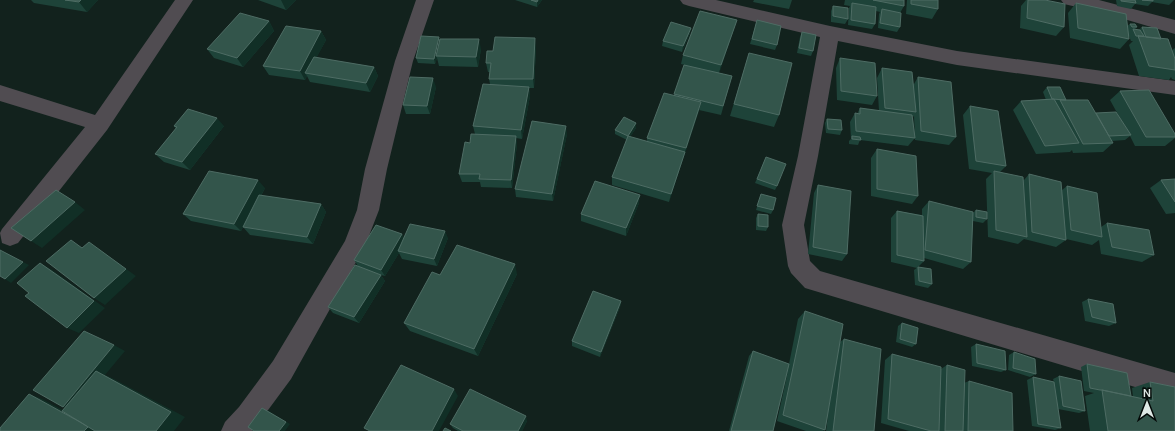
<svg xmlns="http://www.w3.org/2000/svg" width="1175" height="431" viewBox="0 0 1175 431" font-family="Manrope,sans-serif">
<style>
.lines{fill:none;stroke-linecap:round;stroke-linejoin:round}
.minor{fill:#504c51;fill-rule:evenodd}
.wall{fill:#1e4339}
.shaded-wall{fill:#112f26}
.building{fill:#33554b;stroke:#4e6c64}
</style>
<rect width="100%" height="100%" fill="#12221d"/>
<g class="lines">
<path class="minor" d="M175 0H193L107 130 18 243 10 246 2 243 0 233 2 229 85 127 0 101V85L95 115Z
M416 0H434L413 61 387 169 379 210 365 246 291 379 257 425 252 431H221L225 422 239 407 273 361 345 241 357 210 365 169 395 61Z
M680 0H716L830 26 957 51 1175 81V95L957 65 838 41 818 156 804 225 810 261 820 271 1175 373V399L805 288 791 273 788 266 782 225 798 156 820 37 689 6 683 4Z
M1061 0H1099L1175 20V34L1107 14 1064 4Z"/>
</g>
<path class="wall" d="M31 0H98L87 12 34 3Z
M258 0H296L286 10Z
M515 0H542L537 7Z
M754 0H792L789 9 753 2Z
M845 0H904V6L900 13V27L897 32 878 28 879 14 880 12 876 11 875 24 872 29 848 25 849 8 850 6 844 5Z
M907 0H938V9L932 19 906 14Z
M1026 0H1045L1064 27 1056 36 1020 28 1021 6Z
M1116 0H1174L1169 5 1152 2 1148 6 1135 4 1131 9 1117 6Z
M1076 3 1127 26 1130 24 1137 27 1135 29 1139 30 1142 27 1161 39 1172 50 1175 48V80L1172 79 1171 77 1169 80 1139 76 1129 45 1133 41H1131L1129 36V39L1120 49 1070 38 1068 13Z
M833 6 848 19 845 24 831 22V11Z
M737 20 734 29 719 73 732 76 721 115 699 110 669 202 612 185V177L627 140 615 134V130L636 123V128L630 137 647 141V138L674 95 684 65 692 67 681 64 683 55Z
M757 20 777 45 775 50 750 44Z
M269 21 274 31 243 67 214 58 207 49Z
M321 31 326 40 316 58 374 67 378 76 370 92 310 82 307 76 305 80 269 75 263 66Z
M802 32 813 51 811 56 797 53 800 37Z
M690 33 682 52 662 46 663 41Z
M439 37V39L481 49 478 67 439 66 437 58 435 64 418 63 416 58Z
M536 47 534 88H529L530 96 522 139 516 138 517 144 512 188 481 187 480 182H462L459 174 470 143 475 134 473 126 490 84 489 79 490 72H488L486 63 493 51Z
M749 53 779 115 774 127 730 116Z
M840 58 877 96 872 105 837 100 836 68Z
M882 68 914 84 918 77 956 137 949 145 915 140 914 116 913 117 915 138 908 146 860 140 858 145 849 144V141L851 139 850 122 855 113 857 114 860 108 879 111 877 78Z
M436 87 430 114H406L403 105Z
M1047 87 1066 100 1096 113 1121 120 1110 100 1120 91 1175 134V138L1165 146H1135L1130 136 1125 140 1111 141 1113 143 1103 152 1073 153 1072 150 1070 152 1036 154 1013 110 1021 101 1046 100 1043 92Z
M970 106 1006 166 1000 172 1024 180 1029 174 1062 190 1067 186 1101 227 1107 223 1154 255 1142 262 1101 254 1099 240 1092 245 1066 239V240L1056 247 1024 239 1018 244 988 237 986 179 992 173 969 169 963 115Z
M827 119 842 130 840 135 826 133 825 123Z
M174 126H224L190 170 164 162 155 154 176 129Z
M567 134 553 201 516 197 515 189Z
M877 149 918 196 912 204 871 196V158Z
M766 157 777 186 775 190 755 183Z
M1175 179V213L1166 214 1150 188 1161 180Z
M818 185 847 254 842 261 808 254 814 193Z
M265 188 261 196 321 204 326 212 313 244 250 235 243 227 241 231 191 221 183 214Z
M761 194 773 210 771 214 756 210Z
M929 201 973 213 976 210 987 219 983 223 973 221 971 262 963 269 924 258V261L917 268 891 262V218L897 211 922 215V209Z
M639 203 626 236 581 221V214Z
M758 214 768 227 766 231 756 230V218Z
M402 234 404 238H448L437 266 402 259 399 253 385 276 381 275 385 281 359 323 333 313 328 307 358 266 354 260Z
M918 267 932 284 928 288 915 285 914 270Z
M517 274 478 356 410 331 404 323 440 275Z
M1088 299 1116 323 1109 326 1085 321 1082 302Z
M621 301 620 307 600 357 572 346V341Z
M805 311 840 342 844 339 874 431H826L828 416 825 430 823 431H806L777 421 788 371 773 431H729L749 356 753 351 789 364 798 319Z
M902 323 916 344 912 347 896 342 898 326Z
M976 344 1006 370 1001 372 972 366 971 347Z
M1014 352 1036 374 1030 377 1008 370 1009 355Z
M892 354 941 369 947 365 964 383 969 381 1013 431H909L881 423 885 360Z
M1087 364 1131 396 1133 397 1132 388 1150 382 1175 431H1090L1085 396 1094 393 1084 391 1081 367Z
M1059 376 1085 411 1079 413 1058 409 1061 428 1055 430 1032 426 1027 380 1033 377 1054 382 1053 379Z
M527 421 522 431H458L453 428 450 424Z"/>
<path class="shaded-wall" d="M81 0H98L87 12 79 2Z
M281 0H296L286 10Z
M538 0H542L537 7V2Z
M737 20 719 74 721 65Z
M269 21 274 31 243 67 237 58Z
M691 28 690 33 682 52 683 46Z
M321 31 326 40 308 74 305 73 307 76 305 80 300 71Z
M439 37 440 42 436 56 437 58 435 64 434 59Z
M535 38 536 47 534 88 533 79Z
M479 39 481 49 478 67 476 57Z
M374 67 378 76 370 92 366 83Z
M433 78 436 87 430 114 427 106Z
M529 87 530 96 522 139 521 130Z
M701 102 699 111 684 157 686 148Z
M217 118 224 126 190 170 182 162Z
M636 123V128L628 140V136Z
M566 126 567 134 553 201 552 194Z
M516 136 517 144 512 188 511 180Z
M685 152 683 160 669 202 671 194Z
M258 180 265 188 241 231 234 224Z
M640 195 639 203 626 236V228Z
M75 202 85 210 42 248 31 241Z
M321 204 326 212 313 244 307 237Z
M445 231 448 238 437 266 434 259Z
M402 234 406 242 398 251 399 253 385 276 381 270Z
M89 242 136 276 105 305 94 298Z
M23 262 29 265 11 283 5 279Z
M40 263 52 270 105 308 79 333 67 328Z
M515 264 517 274 478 356 474 349Z
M381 275 385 281 359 323 354 317Z
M621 301 620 307 600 357 601 352Z
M114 345 125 351 105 375 112 378 185 417 174 431H156L76 411 63 407Z
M454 389 458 396 439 431H432Z
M29 394 42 399 100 430 99 431H84Z
M267 410 290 424 285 431H279Z
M526 416 527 421 522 431H518Z"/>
<path class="building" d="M65 0H81L79 2Z
M531 0H538L537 2Z
M873 0H904V6Z
M911 0H938V9L911 4Z
M1028 0H1045L1065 4 1064 27 1027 18Z
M1121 0H1135L1136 3 1121 1Z
M1142 0H1153V1Z
M852 3 876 7 875 24 851 20Z
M1076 3 1126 14 1129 39 1078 28Z
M833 6 848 8V19L833 16Z
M882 9 901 13 900 27 880 23Z
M700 11 737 20 721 65 683 55Z
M240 13 269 21 237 58 207 49Z
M757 20 781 26 777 45 752 39Z
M671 22 691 28 683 46 663 41Z
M1130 24H1135L1137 27H1132Z
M286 26 321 31 300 71 263 66Z
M1142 27 1157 28 1161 39 1146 37Z
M1133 29 1140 30 1144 36H1138H1139H1136Z
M802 32 816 35 813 51 799 48Z
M421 36 439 37 434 59 416 58Z
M1138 36 1168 39 1175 59V70L1149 66Z
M495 37 535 38 533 79H489L491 63H486L487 51H493Z
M440 39H479L476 57 436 56Z
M749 53 792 63 779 115 734 104Z
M314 57 374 67 366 83 305 73Z
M840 58 875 63 877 96 841 91Z
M684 65 732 76 723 106 674 94Z
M882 68 912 72 916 112 885 108Z
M410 77 433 78 427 106 403 105Z
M918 77 951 82 956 137 921 131Z
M483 84 529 87 521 130 473 126Z
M1047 87H1060L1066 100 1052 99Z
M1149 90 1175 134V137H1146L1120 91Z
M664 93 701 102 686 148 647 138Z
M1054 99 1079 143 1045 146 1021 101Z
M1060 100H1088L1113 143 1083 144Z
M970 106 998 111 1006 166 976 161Z
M860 108 912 115 915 138 856 131 855 113 860 114Z
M188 109 217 118 182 162 155 154 177 127 174 126Z
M1116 112 1131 135 1109 136 1096 113Z
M624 117 636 123 628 136 615 130Z
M827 119 841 120 842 130 828 129Z
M532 121 566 126 552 194 515 189Z
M471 134 516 136 511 180 479 179 480 174H459L465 142 470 143Z
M628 136 685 152 671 194 612 177Z
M852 136 860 137 861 140 852 139Z
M877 149 916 156 918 196 877 189Z
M766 157 786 164 777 186 757 179Z
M209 171 258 180 234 224 183 214Z
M994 171 1023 177 1027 237 996 230Z
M1029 174 1061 182 1066 240 1032 232Z
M1175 179V202L1161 180Z
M595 181 640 195 626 228 581 214Z
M818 185 851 191 847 254 813 247Z
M1067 186 1097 193 1102 237 1071 230Z
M56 190 75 202 31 241 11 228Z
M761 194 776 198 773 210 757 206Z
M259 195 321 204 307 237 243 227Z
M929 201 973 212 971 262 925 250Z
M976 210 987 212V219L976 217Z
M897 211 923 216 924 261 897 255Z
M758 214 768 215V227L758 226Z
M1107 223 1149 230 1154 255 1112 247Z
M410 224 445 231 434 259 398 251Z
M376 225 402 234 381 270 354 260Z
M71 240 82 248 89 242 126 269 94 298 46 261Z
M457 245 515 264 474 349 404 323 432 272 440 275Z
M0 250 23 262 5 279 0 276Z
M40 263 94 301 67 328 25 296 29 293 17 283Z
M355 265 381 275 354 317 328 307Z
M918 267 931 269 932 284 919 281Z
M593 291 621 301 601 352 572 341Z
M1088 299 1113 304 1116 323 1092 317Z
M805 311 843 324 825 430 783 415Z
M902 323 918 328 916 344 900 339Z
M84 331 114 345 63 407 33 390Z
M844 339 881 349 874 431H833Z
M976 344 1005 351 1006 370 977 363Z
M753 351 789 364 773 431H731Z
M1014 352 1035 359 1036 374 1013 368Z
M892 354 941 367 939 431H931L888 419Z
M1087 364 1127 373 1131 396 1102 390H1100L1090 388Z
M401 365 454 389 432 431H370L364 428Z
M947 365 965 370 963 431H945Z
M96 371 171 412 156 431H95L62 411Z
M1059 376 1081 381 1085 411 1063 406Z
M1033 377 1054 382 1061 428 1038 424Z
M969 381 1012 393 1013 431H968Z
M1150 382 1175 387V431H1108L1102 390 1153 401Z
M470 389 526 416 518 431H463L450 424Z
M29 394 80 422 88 427 84 431H0V428Z
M262 408 286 422 279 431H254L248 427Z
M445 428 451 431H443Z"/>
<g transform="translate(1147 403)" stroke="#040a08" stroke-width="3" paint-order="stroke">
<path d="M0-3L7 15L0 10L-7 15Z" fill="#dfe9e5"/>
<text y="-6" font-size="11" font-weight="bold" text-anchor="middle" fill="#dfe9e5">N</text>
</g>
</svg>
